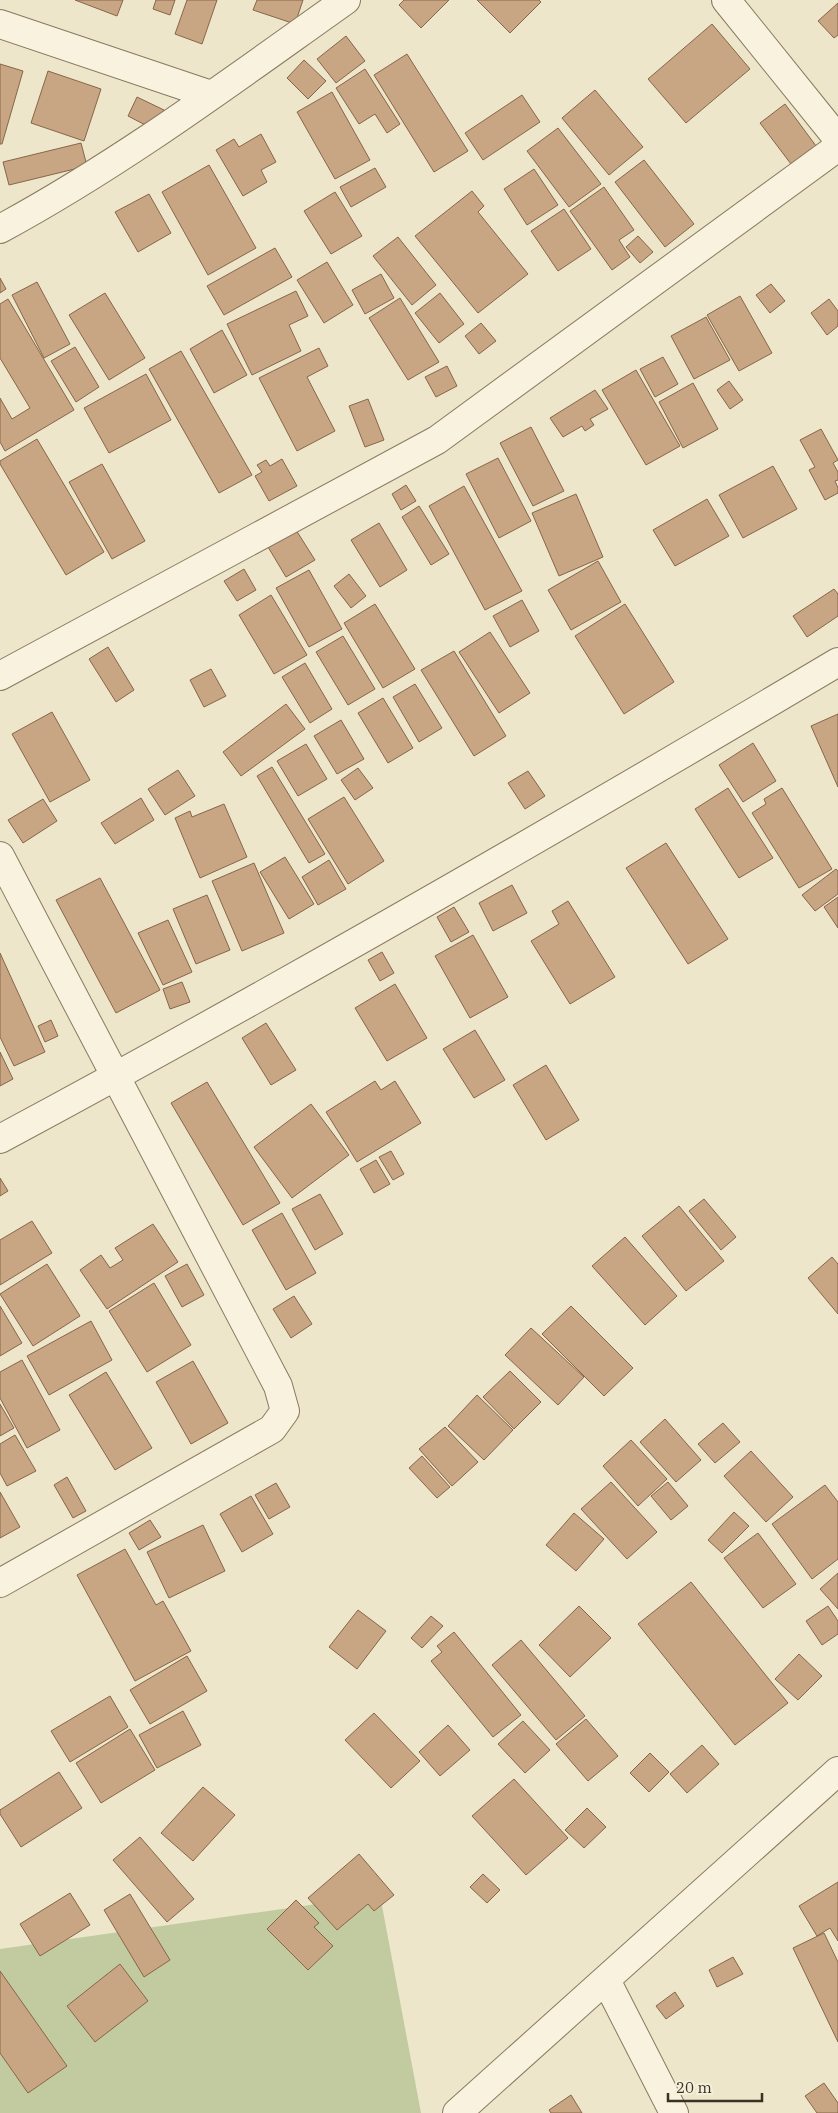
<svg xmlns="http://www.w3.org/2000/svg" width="838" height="2113" viewBox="0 0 838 2113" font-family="'IBM Plex Serif',serif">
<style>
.green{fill:#c2cb9f}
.building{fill:#c8a684;stroke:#876647}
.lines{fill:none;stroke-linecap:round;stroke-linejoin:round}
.minor-casing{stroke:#897960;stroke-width:30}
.minor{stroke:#f8f2de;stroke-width:28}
</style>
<rect width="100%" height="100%" fill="#ede6cb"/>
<path class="green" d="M380 1895 421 2113H0V1949Z"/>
<path class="building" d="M75 0H123L117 16Z
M156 0H175L170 15 153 9Z
M187 0H217L202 44 175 34Z
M257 0H303L295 24 253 10Z
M404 0H449L421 28 399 5Z
M477 0H539L541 2 510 33Z
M838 3V35L834 38 818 21Z
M712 24 750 69 686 123 648 79Z
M346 36 365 61 336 83 317 59Z
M407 54 468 151 434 172 374 75Z
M304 60 326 81 308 99 287 78Z
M0 64 23 71 2 144H0Z
M365 69 400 124 387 133 375 114 359 124 336 88Z
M48 71 101 89 84 141 31 123Z
M595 90 643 147 609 175 562 118Z
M332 92 370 160 335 179 297 112Z
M522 95 540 122 483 160 465 133Z
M137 97 164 110 153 129 128 116Z
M785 104 822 154 797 172 760 123Z
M558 128 601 184 569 207 527 151Z
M261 134 276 162 261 170 267 182 243 196 216 150 234 139 239 147Z
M81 143 87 166 9 185 3 162Z
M644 160 694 224 665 247 615 182Z
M209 165 256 248 208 275 162 192Z
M375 168 386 187 351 207 340 187Z
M534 169 558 205 527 225 504 189Z
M604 187 634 230 619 240 630 257 612 270 570 211Z
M472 191 484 206 478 212 528 274 478 313 415 236Z
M335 192 362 236 331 254 304 211Z
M149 194 171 233 138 252 115 212Z
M564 209 591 249 558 271 531 231Z
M638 236 653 252 640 263 626 247Z
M398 237 436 285 412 305 373 256Z
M275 248 292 277 224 315 207 286Z
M327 262 353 305 324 323 297 280Z
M381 274 394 298 365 314 352 290Z
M0 278 6 289 0 293Z
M37 282 70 344 44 358 12 295Z
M771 284 785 301 770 313 756 295Z
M296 291 308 316 289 325 301 351 252 375 227 324Z
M105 293 145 358 109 380 69 315Z
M440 293 464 324 439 343 415 313Z
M740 296 772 353 739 371 707 315Z
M400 298 439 362 408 380 369 318Z
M8 299 74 410 5 451 0 442V398L12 419 30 408 0 358V304Z
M829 299 838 311V326L827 335 811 313Z
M706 317 730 360 694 379 671 336Z
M481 323 496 341 479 354 465 336Z
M222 330 247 375 214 393 190 349Z
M75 347 99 387 76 402 51 361Z
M319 348 328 366 307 377 335 431 297 451 259 378Z
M181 351 252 475 219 493 149 369Z
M663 357 678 384 655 397 640 369Z
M447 366 457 386 436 397 425 377Z
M636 370 680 446 646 465 602 390Z
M146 374 171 420 109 453 84 408Z
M729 381 743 400 730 409 717 390Z
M693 383 718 429 683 448 659 402Z
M595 390 608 409 590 419 594 425 585 431 582 426 563 437 550 418Z
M368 399 384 440 365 447 349 406Z
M531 427 564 491 533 506 500 443Z
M821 429 838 460 833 463 838 472V480L835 481 838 488V493L825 500 809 470 815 467 800 440Z
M37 439 104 552 66 575 0 464V461Z
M498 458 531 521 499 538 466 474Z
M282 459 297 486 269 501 255 476 262 472 257 465 266 460 270 466Z
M102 464 145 541 112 559 69 482Z
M773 466 797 509 743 538 719 495Z
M406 485 416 501 401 510 392 494Z
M464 486 522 591 485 610 429 506Z
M576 494 603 557 559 576 532 513Z
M707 499 729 536 675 566 653 530Z
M419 506 449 554 431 565 402 517Z
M379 523 407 570 380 587 351 540Z
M296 530 315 560 286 577 268 547Z
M598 561 621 602 571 630 548 590Z
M244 569 256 590 237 601 224 581Z
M309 570 342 629 309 647 276 588Z
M349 574 366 596 351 608 334 586Z
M834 589 838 594V616L807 637 793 616Z
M271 595 307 655 274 674 239 615Z
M522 600 539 631 510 647 493 616Z
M375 604 415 669 383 688 344 623Z
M625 604 674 682 624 714 575 636Z
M490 632 530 693 499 713 459 652Z
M343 636 375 689 348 705 316 652Z
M108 647 134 690 116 702 89 659Z
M454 651 506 736 474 756 421 670Z
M305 663 332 709 310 723 282 677Z
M211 669 226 696 204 707 190 680Z
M415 684 442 728 419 742 393 697Z
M383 698 413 748 388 763 358 713Z
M286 704 305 729 241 776 223 752Z
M52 712 90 780 50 802 12 734Z
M838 714V787L811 726Z
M341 720 364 759 337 774 314 736Z
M753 743 776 781 743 802 719 765Z
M306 744 327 779 298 796 277 761Z
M272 767 325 854 309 863 257 776Z
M358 768 373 788 355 800 341 780Z
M178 770 195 796 165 815 148 789Z
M528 771 545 796 525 809 508 783Z
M728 788 773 858 739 878 695 809Z
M782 788 832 869 799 888 752 813 766 804 764 799Z
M344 797 384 861 348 884 308 819Z
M141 798 154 820 115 844 101 823Z
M43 799 57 821 23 843 8 820Z
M224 804 247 857 200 878 175 818 190 811 192 817Z
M666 843 728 939 688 964 626 868Z
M285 857 314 904 289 919 260 872Z
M329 860 346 889 318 905 302 877Z
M254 863 284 933 242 951 212 881Z
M836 869 838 871V894L815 911 802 895Z
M100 878 160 990 116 1013 56 900Z
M512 885 527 913 493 931 479 903Z
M207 895 230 950 196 964 173 909Z
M838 897V928L824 907Z
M568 901 615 977 570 1004 531 941 559 924 552 911Z
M454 907 469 932 451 942 437 917Z
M168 920 192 972 163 985 138 933Z
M473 935 508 997 470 1018 435 956Z
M382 952 394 973 380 981 368 960Z
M0 953 45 1052 14 1066 0 1037Z
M182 982 190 1002 170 1009 163 989Z
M395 984 427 1038 387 1061 355 1008Z
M51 1020 58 1036 45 1042 38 1026Z
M266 1023 296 1070 271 1085 242 1038Z
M475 1030 505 1080 474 1098 443 1049Z
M0 1052 13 1079 0 1086Z
M546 1065 579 1120 546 1140 513 1085Z
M375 1081 381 1090 395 1081 421 1123 357 1162 326 1112Z
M207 1082 280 1203 243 1225 171 1103Z
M311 1104 349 1155 292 1198 254 1147Z
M391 1151 404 1174 393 1180 379 1157Z
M376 1160 390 1184 374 1193 360 1169Z
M0 1178 8 1191 0 1196Z
M320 1194 343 1234 315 1250 292 1209Z
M704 1199 736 1237 721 1250 689 1211Z
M679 1206 724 1261 686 1291 642 1236Z
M282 1213 316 1273 286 1290 252 1230Z
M32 1221 52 1253 0 1285V1240Z
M153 1224 178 1262 107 1309 80 1270 101 1255 110 1268 123 1260 115 1248Z
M625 1237 677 1296 645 1325 592 1266Z
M832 1257 838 1264V1314L808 1278Z
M47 1264 80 1316 33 1346 0 1294Z
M187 1264 204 1295 182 1307 165 1276Z
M154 1283 191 1345 147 1372 109 1311Z
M294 1296 312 1324 291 1338 273 1309Z
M0 1306 22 1343 0 1356Z
M571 1306 633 1368 604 1396 542 1334Z
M91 1321 112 1360 49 1395 27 1356Z
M531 1328 584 1377 558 1405 505 1355Z
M22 1360 60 1430 27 1448 0 1398V1372Z
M193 1361 228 1423 191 1444 156 1382Z
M510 1371 541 1402 514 1429 483 1397Z
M106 1372 152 1448 115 1470 69 1395Z
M477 1395 513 1430 484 1460 448 1426Z
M0 1404 14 1428 0 1436Z
M665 1419 701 1460 676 1482 640 1442Z
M723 1423 740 1442 715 1463 698 1444Z
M445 1427 478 1462 452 1486 419 1449Z
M15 1435 36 1471 7 1486 0 1473V1444Z
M631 1440 667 1479 638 1506 603 1466Z
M751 1451 793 1497 766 1522 724 1476Z
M422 1456 450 1487 437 1498 409 1468Z
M67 1477 86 1511 73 1518 54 1485Z
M611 1482 657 1532 627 1559 581 1509Z
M668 1482 688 1506 671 1520 651 1496Z
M276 1483 290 1507 269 1519 255 1495Z
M825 1485 838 1502V1559L812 1579 772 1524Z
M0 1492 20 1527 0 1538Z
M251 1496 273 1534 242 1552 220 1514Z
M734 1512 749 1526 722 1553 708 1540Z
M574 1513 604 1539 576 1571 546 1545Z
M150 1520 161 1537 139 1550 129 1533Z
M203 1525 225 1571 169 1598 147 1552Z
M758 1533 796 1584 763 1608 724 1558Z
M125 1549 156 1605 163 1601 191 1651 135 1681 77 1575Z
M838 1573V1609L820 1589Z
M691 1582 788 1703 735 1745 638 1624Z
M579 1606 611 1638 570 1677 539 1645Z
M828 1606 838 1621V1634L822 1645 806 1621Z
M358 1610 386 1631 357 1669 329 1647Z
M431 1616 443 1626 422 1648 411 1638Z
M454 1632 521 1715 493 1737 431 1661 442 1652 437 1646Z
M521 1640 585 1716 556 1740 492 1665Z
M799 1654 822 1676 798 1700 775 1679Z
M187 1656 207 1691 150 1724 130 1690Z
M110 1696 128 1727 70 1762 51 1731Z
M183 1711 201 1745 157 1768 139 1735Z
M374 1713 420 1761 391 1788 345 1740Z
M586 1719 618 1756 588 1781 556 1744Z
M523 1721 550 1750 525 1773 498 1744Z
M448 1725 470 1750 440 1776 419 1752Z
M130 1729 155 1770 101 1803 76 1763Z
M702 1745 719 1764 687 1793 670 1774Z
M650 1753 669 1772 649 1792 630 1773Z
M59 1772 82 1808 21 1847 0 1814V1810Z
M514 1779 568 1838 526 1875 472 1816Z
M203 1787 235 1815 193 1861 161 1833Z
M587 1808 606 1827 584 1848 565 1830Z
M140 1837 194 1899 167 1922 113 1860Z
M359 1854 394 1895 374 1911 368 1904 337 1930 308 1898Z
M483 1874 500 1890 487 1903 470 1887Z
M838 1882V1941L830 1928 817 1936 799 1906Z
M70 1893 90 1925 40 1956 20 1924Z
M130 1894 170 1960 144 1977 104 1910Z
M296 1900 319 1923 314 1927 333 1946 308 1970 267 1929Z
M824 1933 838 1962V2042L793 1948Z
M733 1957 743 1974 717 1987 709 1970Z
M120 1964 148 2001 95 2042 67 2006Z
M0 1971 67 2066 28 2093 0 2053Z
M675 1992 684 2006 666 2019 656 2006Z
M824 2083 838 2103V2113H817L805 2096Z
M571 2095 582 2113H551L549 2110Z"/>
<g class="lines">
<defs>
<path id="minor" d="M726 0 838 139
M0 24 211 95
M0 229C122 163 233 80 346 0
M0 676 437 440 838 147
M0 856 278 1386 285 1411 272 1429 0 1583
M0 1139C283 987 562 826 838 662
M606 1980 674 2113
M457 2113 838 1771"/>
</defs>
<use href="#minor" class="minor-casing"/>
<use href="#minor" class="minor"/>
</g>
<path d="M668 2093v8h94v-8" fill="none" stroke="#3b3022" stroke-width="2.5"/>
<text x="676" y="2093" font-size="15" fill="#3b3022" stroke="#f4efda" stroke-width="4" paint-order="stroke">20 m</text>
</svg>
